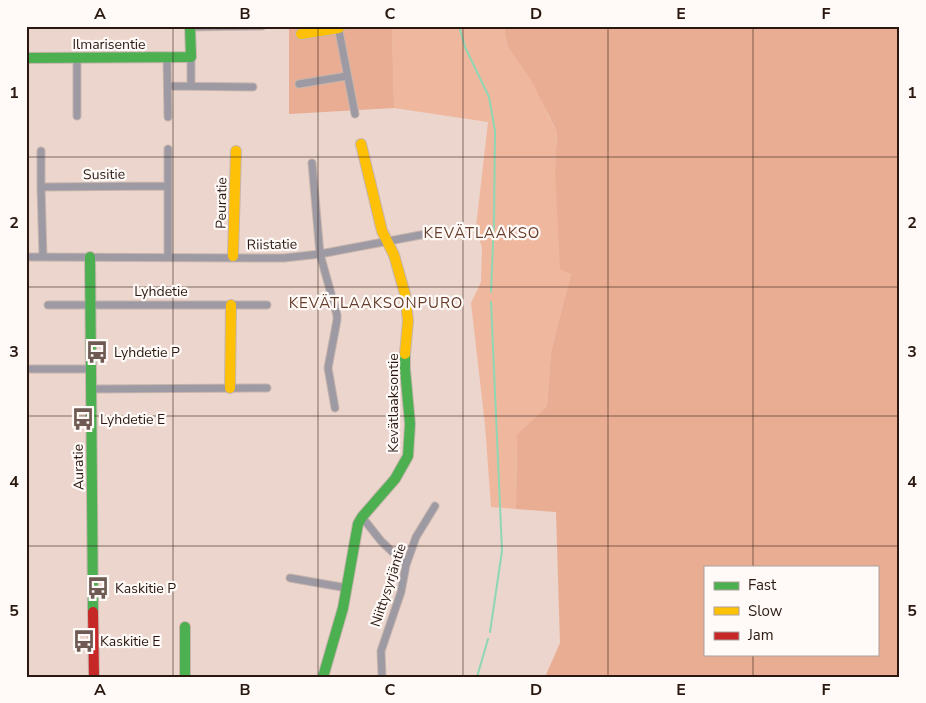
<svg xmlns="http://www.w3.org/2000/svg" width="926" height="703" viewBox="0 0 926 703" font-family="'Nunito Sans',sans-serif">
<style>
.green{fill:#f0b79f}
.forest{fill:#e8ad92;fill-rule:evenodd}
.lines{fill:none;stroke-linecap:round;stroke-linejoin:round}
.stream{stroke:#8fd7b4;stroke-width:2}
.street-casing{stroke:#c6b4ad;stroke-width:9}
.fast-casing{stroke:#c6b4ad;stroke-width:12}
.slow-casing{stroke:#c6b4ad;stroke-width:12}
.jam-casing{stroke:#c6b4ad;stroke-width:12}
.street{stroke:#9d9aa3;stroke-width:7}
.fast{stroke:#4caf50;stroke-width:10}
.slow{stroke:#ffc107;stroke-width:10}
.jam{stroke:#c62828;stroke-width:10}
.grid{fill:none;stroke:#2a1810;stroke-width:1;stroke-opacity:0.55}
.labels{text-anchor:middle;stroke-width:4.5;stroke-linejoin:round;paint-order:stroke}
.street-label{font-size:14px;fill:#2a1810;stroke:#fffaf7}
.poi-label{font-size:14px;fill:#2a1810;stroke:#fffaf7;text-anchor:start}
.neighbourhood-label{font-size:15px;letter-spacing:1px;fill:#663d2b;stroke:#fffaf7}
.neatline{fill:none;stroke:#2a1810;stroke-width:2}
.grid-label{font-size:16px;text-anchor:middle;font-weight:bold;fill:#2a1810}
</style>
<rect width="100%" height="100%" fill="#ebd5cc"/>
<path class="green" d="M392 26H504L507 45 533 79 549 117 557 132 555 171 571 274 551 352 547 406 517 436 516 509 491 507 485 425 471 303 481 282 482 248 476 227 488 122 394 108Z"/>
<path class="forest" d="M289 26H392L394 108 289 114Z
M504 26H900V677H545L560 643 556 512 516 509 517 435 547 406 551 352 571 274 560 269 555 171 557 132 531 80 507 45ZM705 567H877V654H705Z"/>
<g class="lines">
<path class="stream" d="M459 26 465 47 489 97 495 131 494 220 491 292
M490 632 502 551 491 302
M477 677 488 639"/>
<defs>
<path id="street" d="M338 26 355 114
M190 27 262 26
M191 57V86
M77 58V116
M167 58 168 117
M299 84 347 76
M168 86 253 87
M41 151V187
M312 163 320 254 337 315V320L328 368 335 408
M168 186V149
M26 257 284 258 320 254 426 234
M43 257 41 187 168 186V257
M48 305H267
M26 369H90
M91 389 267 388
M362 517 381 541 406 565
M290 578 347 588
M382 677 381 651 401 592 406 565 416 537 435 506"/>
<path id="fast" d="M26 58 191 57 190 26
M90 257 93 612
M185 627V677
M323 677 343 608 358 524 362 517 395 479 408 456 410 424 405 369V354"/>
<path id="slow" d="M301 34 339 28
M361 144 382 231 394 255 405 294 408 321 405 354
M233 256 236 151
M230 388 231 305"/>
<path id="jam" d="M93 612 94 677"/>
</defs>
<use href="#street" class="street-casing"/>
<use href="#fast" class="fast-casing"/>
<use href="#slow" class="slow-casing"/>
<use href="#jam" class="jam-casing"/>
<use href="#street" class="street"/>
<use href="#fast" class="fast"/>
<use href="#slow" class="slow"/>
<use href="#jam" class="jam"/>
</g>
<path class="grid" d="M173 26V677M318 26V677M463 26V677M608 26V677M753 26V567M26 157H900M26 287H900M26 416H900M26 546H900M753 654V677"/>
<defs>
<symbol id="bus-bare" viewBox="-9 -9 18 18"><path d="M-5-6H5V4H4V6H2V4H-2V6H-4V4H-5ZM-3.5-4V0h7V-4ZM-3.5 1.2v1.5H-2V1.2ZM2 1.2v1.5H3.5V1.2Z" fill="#6e5a52" stroke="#fffaf7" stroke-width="2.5" paint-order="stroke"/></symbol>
</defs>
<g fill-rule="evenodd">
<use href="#bus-bare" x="81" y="336" width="32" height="32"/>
<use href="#bus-bare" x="67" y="403" width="32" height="32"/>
<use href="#bus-bare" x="82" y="572" width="32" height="32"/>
<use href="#bus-bare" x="68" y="625" width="32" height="32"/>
</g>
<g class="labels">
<g class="street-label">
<text x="109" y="49">Ilmarisentie</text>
<text transform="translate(104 174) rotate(-1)" y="5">Susitie</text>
<text transform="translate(221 203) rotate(-89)" y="5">Peuratie</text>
<text transform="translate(272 244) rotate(-1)" y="5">Riistatie</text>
<text x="161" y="296">Lyhdetie</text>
<text transform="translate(393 403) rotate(-90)" y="5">Kevätlaaksontie</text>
<text transform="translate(78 467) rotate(-91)" y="5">Auratie</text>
<text transform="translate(388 585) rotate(-72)" y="5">Niittysyrjäntie</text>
</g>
<g class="poi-label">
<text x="114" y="357">Lyhdetie P</text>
<text x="100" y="424">Lyhdetie E</text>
<text x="115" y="593">Kaskitie P</text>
<text x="100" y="646">Kaskitie E</text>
</g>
<g class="neighbourhood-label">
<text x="482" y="238">KEVÄTLAAKSO</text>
<text x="376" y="308">KEVÄTLAAKSONPURO</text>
</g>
</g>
<rect width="926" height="703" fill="none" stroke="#fffaf7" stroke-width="55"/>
<rect x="704" y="566" width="175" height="90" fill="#fffaf7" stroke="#aaa09b"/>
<rect x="714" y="582" width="25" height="8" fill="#4caf50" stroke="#aaa09b"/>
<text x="748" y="590" font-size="15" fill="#2a1810">Fast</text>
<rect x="714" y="607" width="25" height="8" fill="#ffc107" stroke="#aaa09b"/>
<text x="748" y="616" font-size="15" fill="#2a1810">Slow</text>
<rect x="714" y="632" width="25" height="8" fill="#c62828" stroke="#aaa09b"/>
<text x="748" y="640" font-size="15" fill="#2a1810">Jam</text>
<rect x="28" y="28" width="870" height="648" class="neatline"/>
<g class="grid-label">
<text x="100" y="19">A</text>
<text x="245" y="19">B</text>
<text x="390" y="19">C</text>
<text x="536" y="19">D</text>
<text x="681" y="19">E</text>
<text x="826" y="19">F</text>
<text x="14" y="98">1</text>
<text x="912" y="98">1</text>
<text x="14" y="228">2</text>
<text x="912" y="228">2</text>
<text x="14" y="357">3</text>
<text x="912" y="357">3</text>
<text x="14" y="487">4</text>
<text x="912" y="487">4</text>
<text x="14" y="616">5</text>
<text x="912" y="616">5</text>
<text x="100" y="695">A</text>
<text x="245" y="695">B</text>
<text x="390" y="695">C</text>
<text x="536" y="695">D</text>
<text x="681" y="695">E</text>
<text x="826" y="695">F</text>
</g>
</svg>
